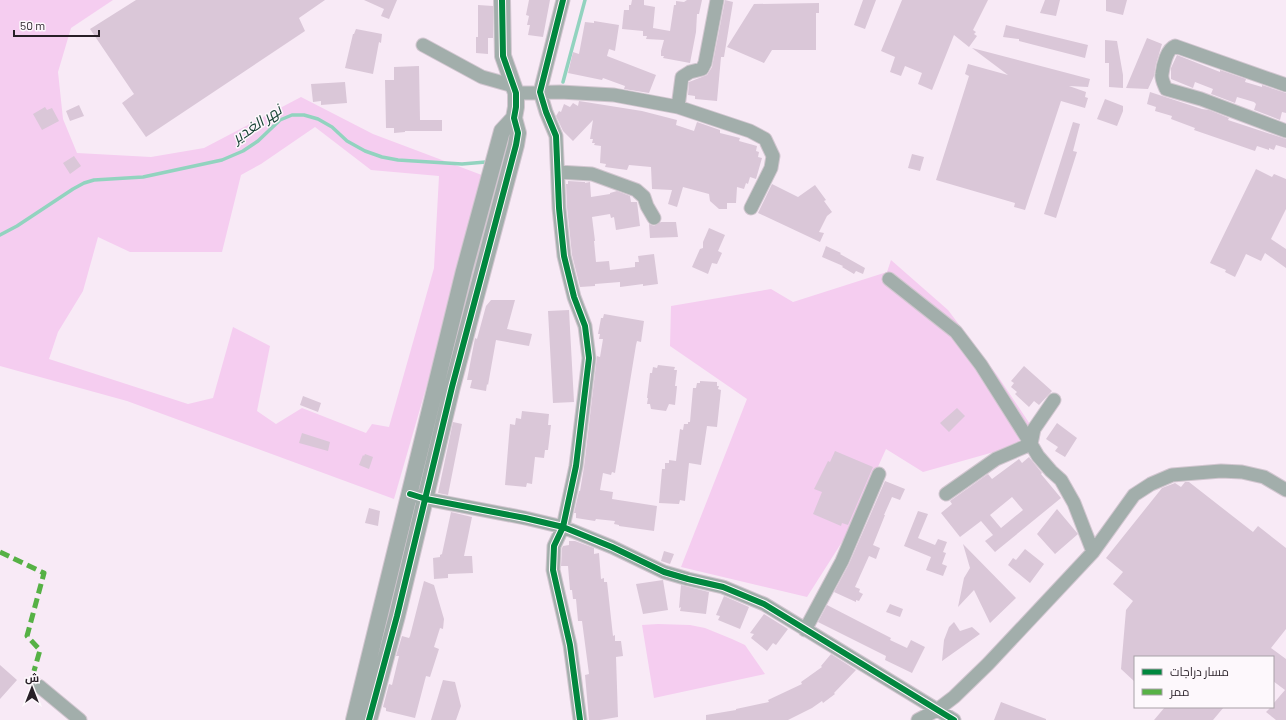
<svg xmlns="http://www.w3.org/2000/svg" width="1286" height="720" viewBox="0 0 1286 720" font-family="Barlow,Cairo,sans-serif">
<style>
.green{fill:#f5cdf0;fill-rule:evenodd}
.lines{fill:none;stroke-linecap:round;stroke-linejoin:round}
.stream{stroke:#92d3bf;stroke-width:3.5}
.building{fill:#dac7d8;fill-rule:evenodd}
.minor-casing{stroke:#d2c6d0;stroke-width:15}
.tertiary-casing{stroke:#d2c6d0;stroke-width:18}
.minor{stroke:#a2aeab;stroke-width:13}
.tertiary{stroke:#a2aeab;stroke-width:16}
.quiet{stroke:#56b145;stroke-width:5;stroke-dasharray:10 5;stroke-linecap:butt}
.cycleway-casing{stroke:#fdf8fc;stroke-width:8}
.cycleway{stroke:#00873e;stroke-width:6}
.labels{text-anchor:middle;stroke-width:3;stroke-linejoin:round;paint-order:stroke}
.water-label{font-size:15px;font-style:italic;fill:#174234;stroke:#fdf8fc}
</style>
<rect width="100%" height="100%" fill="#f8eaf6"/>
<path class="green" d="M0 0H113L71 28 58 72 63 119 77 153 151 157 204 148 301 97 373 134 487 177 394 499 127 401 0 366ZM315 127 371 170 439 176 434 268 389 427 372 424 366 433 302 408 276 424 257 411 270 346 233 327 213 398 188 404 49 359 58 332 83 291 98 237 130 252H222L241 175 261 164Z
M891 260 948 310 997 375 1040 439 923 472 886 449 849 531 807 597 681 567 747 399 670 346 671 306 771 289 793 302 887 272Z
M658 624 690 625 705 628 732 639 745 645 765 674 654 698 642 625Z"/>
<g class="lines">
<path class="stream" d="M563 82 585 0
M0 235 17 226 73 189 84 183 94 180 143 177 222 160 243 151 258 141 280 120 292 115H304L318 119 332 127 347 141 365 151 382 157 398 160 462 164 486 162"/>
</g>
<path class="building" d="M136 0H325L299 18 305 31 146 137 122 103 134 94 90 29Z
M364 0H397L389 19 381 16 384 9Z
M529 0H550L543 37 528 35 530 25H527L529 16 526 15Z
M632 0H644V5L655 7 653 28 670 31 674 5H676V1L684 2 687 0H702L699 14H697L696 32 690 63 663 58 664 56H661V51L664 40 646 39 647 36H643V31L622 29 624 10H629V5H631Z
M725 0 733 2 724 57H721L717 101 695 99V96L688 95 689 82 707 75 712 67Z
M863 0H876L865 29 854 25Z
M902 0H988L973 30 976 32 974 34 977 36 969 47 954 35 932 90 918 84 922 73 905 66 901 76 890 72 895 57 881 51Z
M1045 0H1060L1056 16 1040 13Z
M1106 0H1127L1123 15 1106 11Z
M819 3V13H816V50H772L764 63 727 47 754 4Z
M478 5 493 6V38H488V54L476 53V37H478Z
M594 21 619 25 615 51 609 49 607 56 656 75 649 93 624 89 625 86 603 78 602 80 568 73 573 52 579 54 585 22 594 23Z
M1006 25 1088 45 1085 58 1019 41V39L1003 37Z
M356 29 382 34 381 43 379 42 373 74 345 68 353 34H354Z
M1147 38 1162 44 1156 64 1154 76 1148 89 1126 88Z
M1105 40 1117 41 1123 75V88L1109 87V63H1105Z
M972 48 1090 79 1088 87 1069 86 1086 92 1085 97 1088 98 1085 108 1061 101 1025 210 1014 207 1015 203 936 180 969 76 965 74 968 64 1008 75Z
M1177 55 1220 72V70L1246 79 1245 82 1262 87V85L1286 93V113L1282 112 1280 120 1257 111 1254 110 1256 104 1254 102 1237 97 1235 103 1214 95 1211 94 1213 89 1195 82 1193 88 1171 79V68Z
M419 66 420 120H442V131H405V132L394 133V128H386L385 80H394V67Z
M345 82 347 103 321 105V101L313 102 311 84Z
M1150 92 1202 109 1209 110 1229 118 1228 120 1286 139V148L1276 145 1274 150 1269 148V150L1257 146 1255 151 1194 130 1195 128 1171 119 1172 116 1155 111 1156 107 1147 104Z
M1105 99 1123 106V111L1117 126 1097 119Z
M579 101 642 111 677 120 676 125 694 131 697 122 720 130V133L740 138 739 141 757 146 756 151 759 152 758 157 762 158 756 179 750 177 748 184 746 183 744 189 737 187 736 203H727V209H719L710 201 709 194 683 187 677 207 668 204 672 190 652 189 651 167 629 165 627 170 605 167 606 164 600 163 601 146 594 145 595 143H592L593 139H590L593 120 573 141 563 131 556 116 559 111 561 112 564 104 570 107 573 103 578 106Z
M79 105 84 116 70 121 66 111Z
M45 107 47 110 52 108 59 121 42 130 33 114Z
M1073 122 1080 124 1073 151 1077 152 1056 218 1044 214Z
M912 154 924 157 920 171 908 168Z
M74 156 81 166 70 174 63 163Z
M1256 169 1272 177 1274 174 1286 179V209L1271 239 1286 249V268L1265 253 1261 261 1246 254 1235 277 1225 272 1226 270 1210 263Z
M568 181 585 182V183L590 182 591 197 610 194V193L617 191 630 196 631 202H637L640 226 616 230 614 217 611 218 610 214 592 217 595 241H594L596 262 609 261 610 270 635 267V262H639L638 256 654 254 658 284 643 286V284L620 287V282L595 284V286L580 287 572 255 567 207 566 184H568Z
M772 184 798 197 815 185 826 200 824 201 832 212 827 216 819 232 824 233 820 242 758 213Z
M661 222H676L678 237 650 238 649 224 654 226Z
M709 228 725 235 718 251 722 253 717 264 712 263 708 274 692 267 700 249 703 248V242Z
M826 246 841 253 840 254 865 268 863 274 856 271 854 274 842 267 843 266 822 257Z
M491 300H515L507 329 532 334 529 346 496 340 488 385 487 384 486 391 470 388 472 380H467L475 338 477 339 486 306Z
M569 310 574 402 553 403 548 311Z
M604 314 644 321 641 342 637 341 636 345 615 473 612 472 611 475 603 473 600 490 613 492 612 499 657 506 654 531 619 526V525L614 524 615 521 596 519 595 521 576 518V513H574L579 491H580L584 467 597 356 600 357 603 339H599L600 334H598L601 318H603Z
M658 365 675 367 674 370H677L675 386H677L675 405 669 404 666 411 651 409 650 404H647L648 398H647L650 373H652L653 367 657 368Z
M1024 366 1052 391 1039 405 1034 401 1029 407 1015 394 1017 392 1011 387 1014 383 1011 381Z
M700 381 717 382V386H719L718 389 721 390 717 427 707 426 701 465 689 463 685 501 680 500 679 504 659 503 662 469H665V463H669V460L676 461 680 429 683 430 684 424H688V422H690L693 388H696L697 383H700Z
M303 396 321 403 318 412 300 405Z
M957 408 965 416 949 432 940 423Z
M522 411 549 414 548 425H551L548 450H545L544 458 535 457 532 484 527 483 526 487 505 485 510 424 515 425 516 418 521 419Z
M453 422 462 424 448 495 438 493Z
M1057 423 1077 438 1065 457 1055 451 1058 447 1046 439Z
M302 433 330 442 328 451 299 443Z
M835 451 873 467 848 525 842 523 841 526 813 514 822 492 814 489 828 461 830 462Z
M365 454 373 457 369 469 359 465 363 455 364 456Z
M1029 457 1042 473 1041 474 1061 498 995 552 985 541 993 535 981 521 960 537 941 513 952 504 950 501 988 474 992 479 1019 459 1022 463ZM1012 497 1023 510 1001 528 990 515Z
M885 481 905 489 900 500 892 497 884 515H885L873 545 880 548 876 559 869 556 855 587 860 589 859 592 863 594 859 601 856 600V602L834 592 849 564Z
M1185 482H1189L1253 532 1258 526 1286 548V629L1271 648 1286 659V720H1276L1266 712 1271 707H1273V704L1285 690 1273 681V657H1135V682L1121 669 1126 610 1133 601 1113 584 1123 572 1106 558 1162 488 1175 483 1181 487Z
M369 508 380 511 378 526 365 523Z
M1057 509 1078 534 1055 554 1037 534Z
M918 511 928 514 918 538 935 545 938 539 947 542 943 552 946 553 942 564 947 566 943 576 926 570 931 557 904 546Z
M451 512 472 517 464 556H472L473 573 448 574V578L434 579 433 558 440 557V555L442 554Z
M569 541H575L594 548V554L599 553 601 579 604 578V582H607L613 636 615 635V641H621L623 656 616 657 618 717 600 720H589L585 675 589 674 582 621H578L576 599H573L572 590H570L568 566H561L562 548 563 546 569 545Z
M963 544 1016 598 990 623 974 590 958 607 964 578 970 568Z
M1025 549 1044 564 1030 583 1008 565 1013 558 1016 560Z
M664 551 674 554 670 564 661 561Z
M663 580 668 610 643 614 636 584Z
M424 581 434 585 444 619 443 629 440 628 434 647 439 649 430 677 426 676 415 718 386 711V708L383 707 389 684 392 685 399 656H396L402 636 409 638 410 636Z
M681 585 709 592 706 614 680 611 681 607 679 608Z
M724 596 749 607 740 629 718 620 720 616 716 615Z
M890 604 903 609 900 617 886 612Z
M827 605 891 638 890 640 907 648 911 640 925 647 912 673 885 660 886 656 818 622Z
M764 614 788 629 776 645 773 643 767 651 751 638 754 634 750 633Z
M954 622 960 631 972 627 980 634 942 661 944 640 949 627Z
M831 654 856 670 834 693 835 694 823 703 822 701 812 708 788 720H706V715L736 710V709L769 702 768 700 802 684 801 682 822 667 821 666Z
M0 665 17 680 0 699Z
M443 680 455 682 461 706 456 720H431Z
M1001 702 1046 719V720H994Z
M1165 707H1224L1213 720H1154Z"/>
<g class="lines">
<defs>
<path id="minor" d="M563 0 540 92 546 112 556 136 559 208 564 256 574 297 585 326 589 358 576 466 563 527 554 546 553 570 570 645 580 720
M423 45 482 77 514 86
M1286 85 1175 46C1167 49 1163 65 1162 74 1161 79 1164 84 1166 89L1201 99 1286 131
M516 93 560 92 614 95 678 107 750 131 765 139 773 156 771 168 751 208
M678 107 682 77 690 72 702 69 705 63 717 0
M558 172 592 174 636 190 644 197 647 206 654 218
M889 279 956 332 981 365 1031 444
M1031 444 1034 429 1054 400
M410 494 426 499 525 518 563 527 612 547 664 572 688 579 723 587 764 604 954 720
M946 494 996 459 1031 444 1038 456 1051 471 1061 480 1074 503 1093 552
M805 630 842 561 879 474
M39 686 80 720
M918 720 937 710 954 697 988 664 1093 552 1134 495 1151 484 1172 475 1221 471 1242 472 1264 477 1286 490"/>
<path id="tertiary" d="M354 720 464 271 502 131 514 118
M369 720 397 616 452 387 516 145 518 133 514 118 516 107V93L503 56 502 0"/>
</defs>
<use href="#minor" class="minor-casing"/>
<use href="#tertiary" class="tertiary-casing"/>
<use href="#minor" class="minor"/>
<use href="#tertiary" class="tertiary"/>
<path class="quiet" d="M0 552 44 573 27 636 40 650 34 671"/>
<defs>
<path id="cycleway" d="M563 0 540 92 546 112 556 136 559 208 564 256 574 297 585 326 589 358 576 466 563 527 554 546 553 570 570 645 580 720
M410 494 426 499 525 518 563 527 612 547 664 572 688 579 723 587 764 604 954 720
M369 720 397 616 452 387 516 145 518 133 514 118 516 107V93L503 56 502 0"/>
</defs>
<use href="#cycleway" class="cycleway-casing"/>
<use href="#cycleway" class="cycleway"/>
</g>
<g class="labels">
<g class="water-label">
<text transform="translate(257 124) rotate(-34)" y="5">نهر الغدير</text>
</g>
</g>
<rect x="1134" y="656" width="140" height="52" fill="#fdf8fc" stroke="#a8a1a7"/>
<rect x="1142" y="669" width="20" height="6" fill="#00873e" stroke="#a8a1a7"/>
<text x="1170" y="676" font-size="12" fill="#281f27">مسار دراجات</text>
<rect x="1142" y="689" width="20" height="6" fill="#56b145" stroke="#a8a1a7"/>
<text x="1170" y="696" font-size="12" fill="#281f27">ممر</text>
<g transform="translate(32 688)" stroke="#fdf8fc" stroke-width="3" paint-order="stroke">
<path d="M0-3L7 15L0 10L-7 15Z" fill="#281f27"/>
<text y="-6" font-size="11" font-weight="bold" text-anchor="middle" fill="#281f27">ش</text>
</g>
<path d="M14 30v6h85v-6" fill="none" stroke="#281f27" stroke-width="2"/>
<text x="20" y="30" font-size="12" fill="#281f27" stroke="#fdf8fc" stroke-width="3" paint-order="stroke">50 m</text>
</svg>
